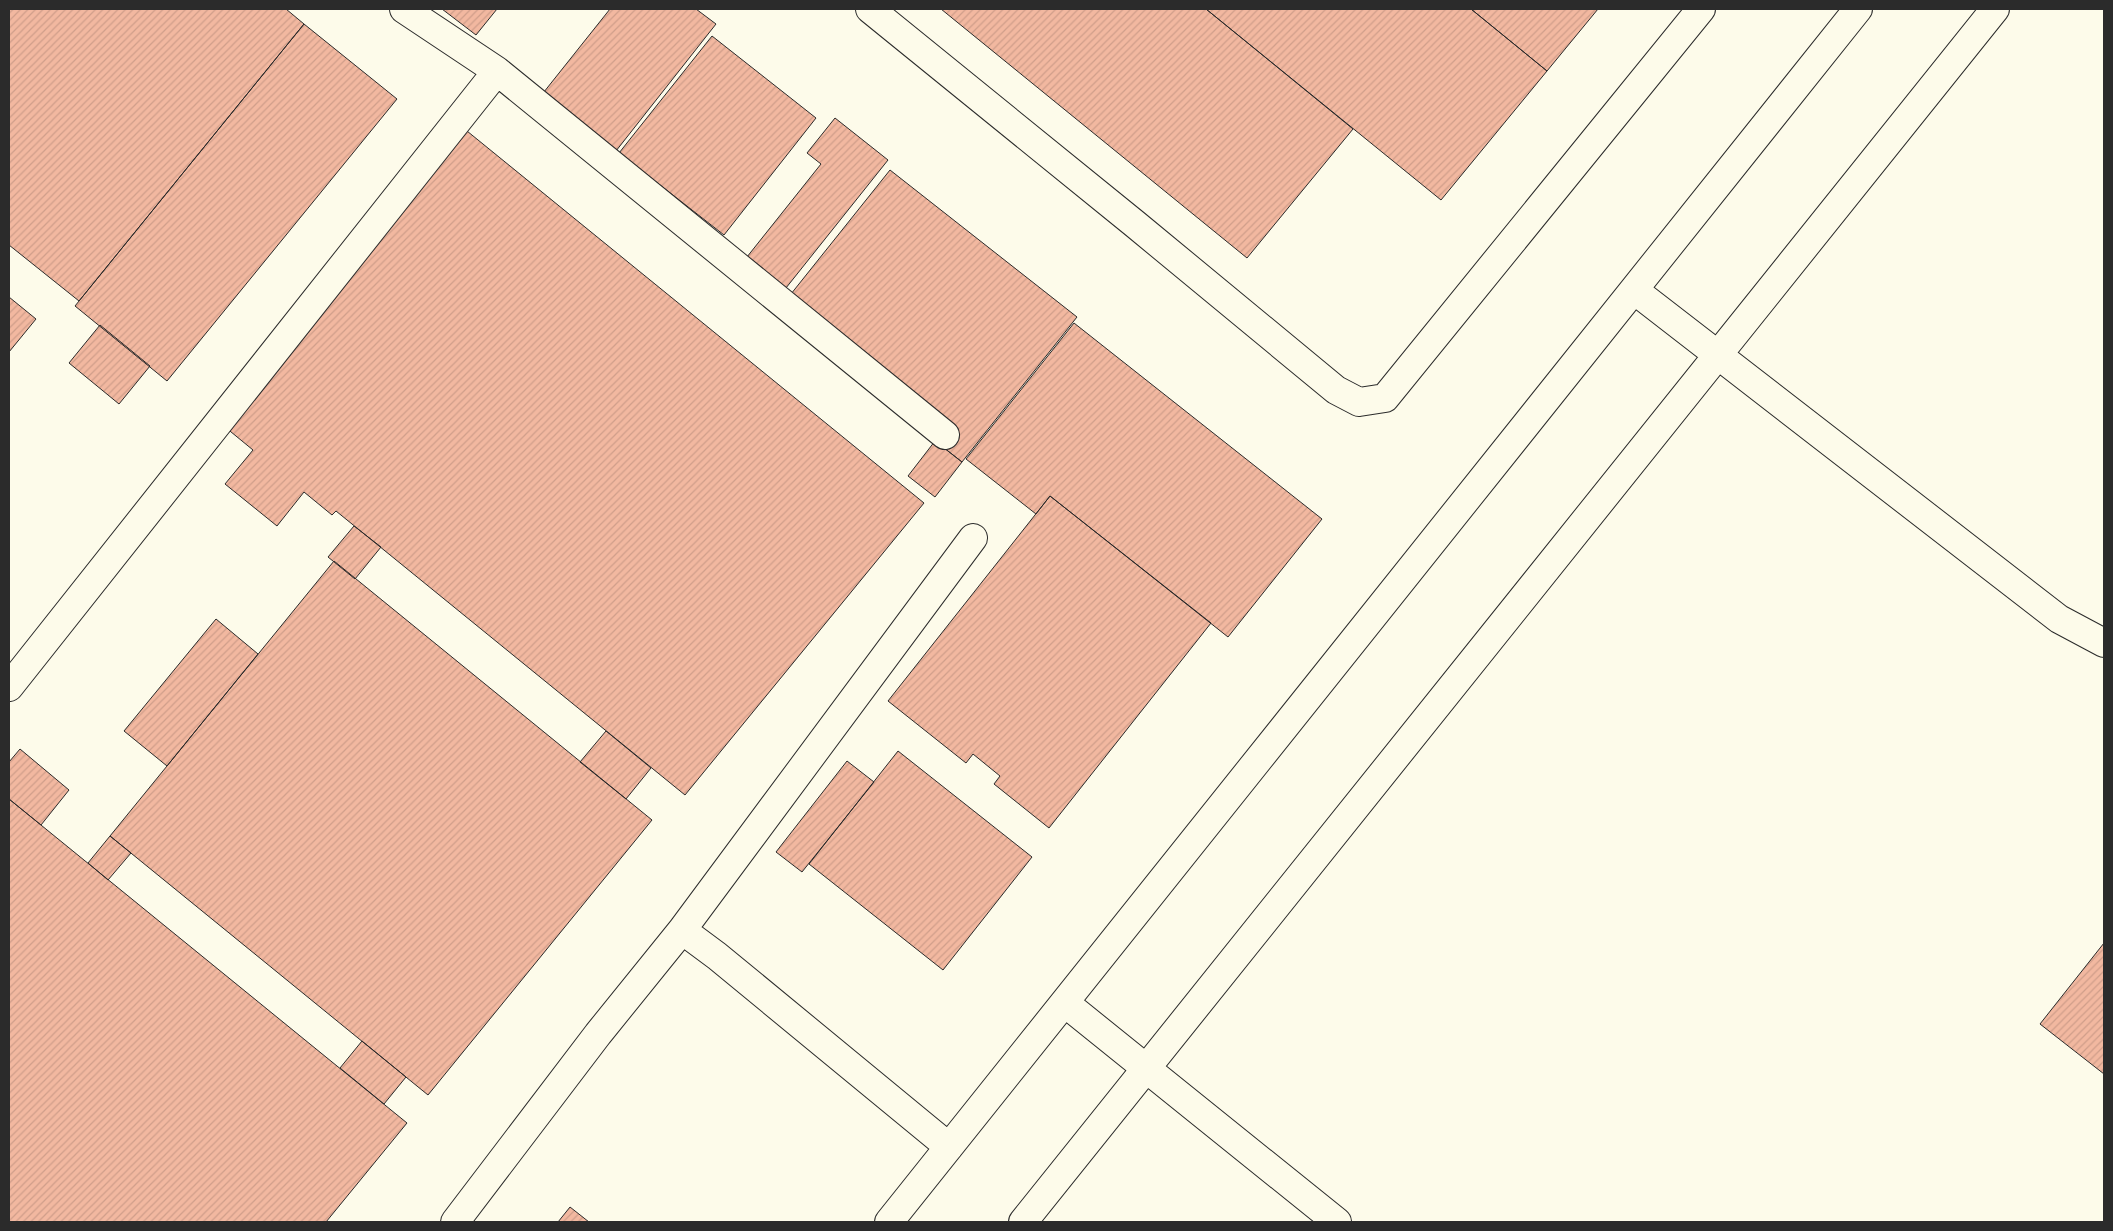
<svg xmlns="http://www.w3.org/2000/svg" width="2113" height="1231" viewBox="0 0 2113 1231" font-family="'PT Sans',sans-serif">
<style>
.building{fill:url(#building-hatch);stroke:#2b2b2b}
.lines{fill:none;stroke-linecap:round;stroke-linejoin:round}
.minor-casing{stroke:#2b2b2b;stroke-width:30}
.minor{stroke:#fdfbea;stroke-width:28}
</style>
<defs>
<pattern id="building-hatch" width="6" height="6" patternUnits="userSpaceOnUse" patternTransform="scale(1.25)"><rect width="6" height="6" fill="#f2b8a0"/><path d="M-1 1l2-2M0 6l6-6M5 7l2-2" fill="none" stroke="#d09e8a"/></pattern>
</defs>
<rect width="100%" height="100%" fill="#fdfbea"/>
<path class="building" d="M9 9H286L304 24 79 301 9 245Z
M442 9H497L476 35Z
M610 9H696L716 24 601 170 528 112Z
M941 9H1206L1353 129 1247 258Z
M1206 9H1471L1547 71 1441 200Z
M1471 9H1598L1547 71Z
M304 24 397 99 167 381 75 306Z
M712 36 816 118 724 235 619 153Z
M835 118 888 160 774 303 735 272 821 164 807 153Z
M467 131 924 503 685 795 336 511 332 515 304 492 277 526 225 484 253 450 225 427Z
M890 170 1077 317 962 462 775 314Z
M9 297 36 319 9 352Z
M1074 323 1322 519 1228 637 1050 496 1036 514 966 459Z
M100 325 150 366 119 404 69 363Z
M935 441 962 462 935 497 908 476Z
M1050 496 1211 623 1049 828 994 784 1000 776 973 754 966 763 888 701Z
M354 526 381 547 355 579 328 557Z
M334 561 652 820 428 1095 110 836Z
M216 619 258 654 167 766 124 731Z
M606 731 651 768 626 799 580 762Z
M20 749 69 790 41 825 9 799V762Z
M898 751 1032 857 943 970 809 864Z
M847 761 874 782 802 872 776 852Z
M9 799 407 1123 326 1222H9Z
M110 836 131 853 108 880 88 863Z
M2104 943V1074L2040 1024Z
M362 1041 406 1077 384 1104 340 1068Z
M570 1207 589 1222H558Z"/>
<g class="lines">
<defs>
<path id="minor" d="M404 9 497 71 945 435
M870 9 1135 224 1336 390 1359 402 1385 398 1701 9
M1634 290 2059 619 2104 643
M9 687 497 71
M682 930 973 538
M1065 1003 1337 1222
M455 1222 598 1034 682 930 717 956 949 1147
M889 1222 1858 9
M1023 1222 1995 9"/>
</defs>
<use href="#minor" class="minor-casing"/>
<use href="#minor" class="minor"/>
</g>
<rect width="2113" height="1231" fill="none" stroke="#2b2b2b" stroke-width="20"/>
</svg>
